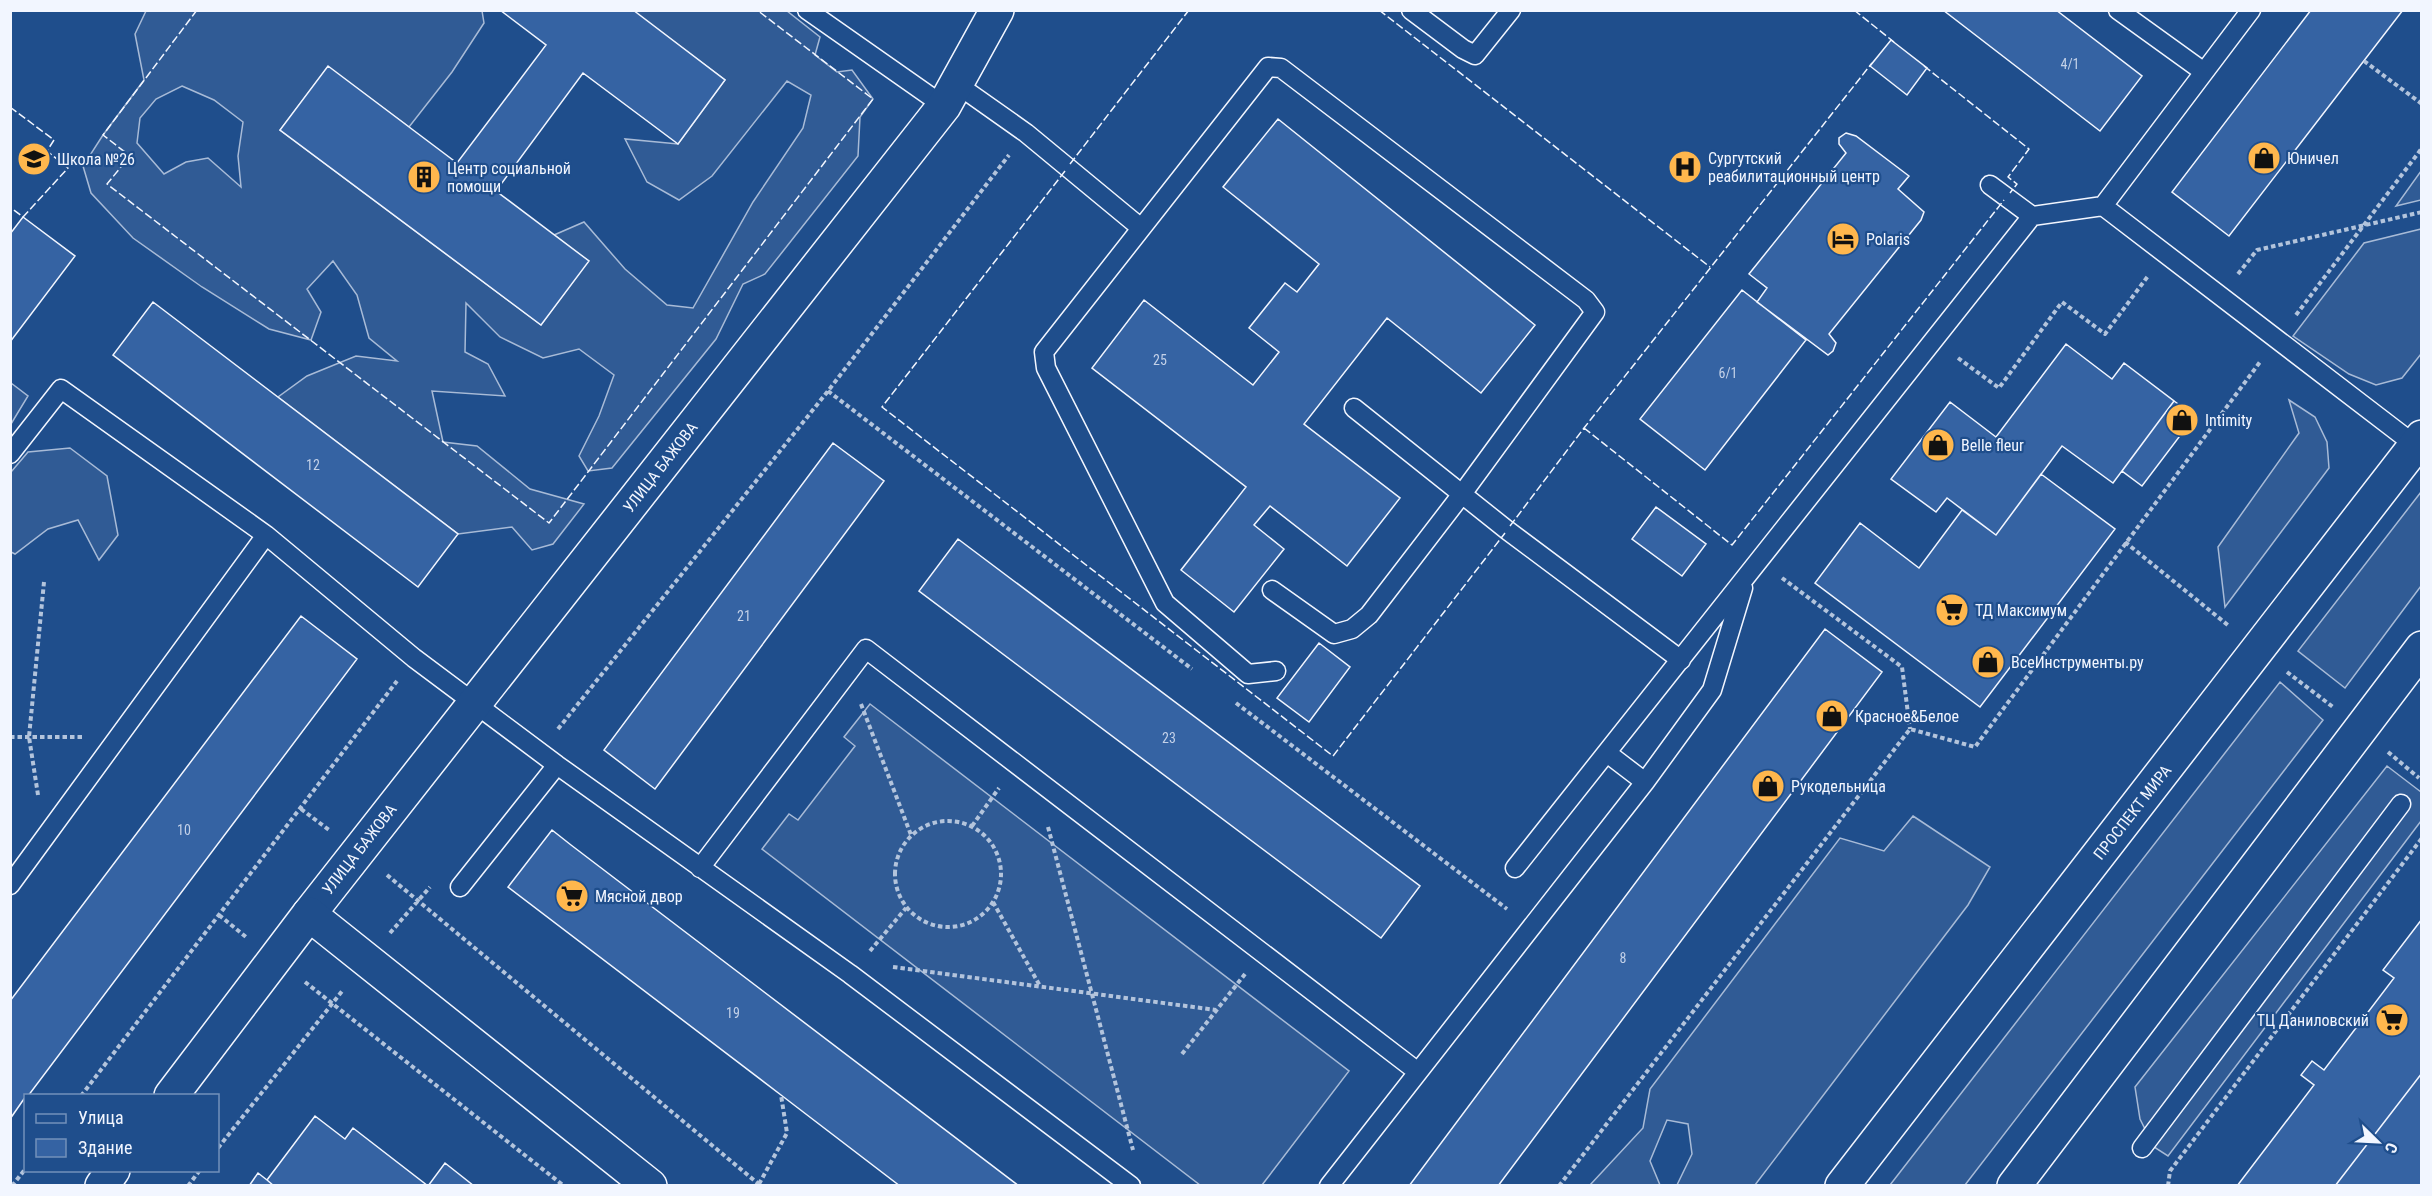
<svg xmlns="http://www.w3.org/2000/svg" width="2432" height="1196" viewBox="0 0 2432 1196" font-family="'Roboto Condensed',sans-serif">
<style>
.built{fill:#305b95;stroke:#a8bbd7;stroke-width:1.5;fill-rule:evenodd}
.building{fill:#3563a3;stroke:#f2f6ff;stroke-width:1.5}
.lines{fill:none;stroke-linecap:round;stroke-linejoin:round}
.lane-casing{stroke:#f2f6ff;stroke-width:21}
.street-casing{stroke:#f2f6ff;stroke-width:36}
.secondary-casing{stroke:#f2f6ff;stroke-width:36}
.primary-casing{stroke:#f2f6ff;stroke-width:36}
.path{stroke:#b3c4dc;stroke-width:4;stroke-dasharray:4.5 3;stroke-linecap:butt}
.lane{stroke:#1f4e8c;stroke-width:18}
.street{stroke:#1f4e8c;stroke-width:33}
.secondary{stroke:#1f4e8c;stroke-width:33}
.primary{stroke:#1f4e8c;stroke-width:33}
.fence{stroke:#f2f6ff;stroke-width:1.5;stroke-dasharray:8 3;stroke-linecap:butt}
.labels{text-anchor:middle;stroke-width:4.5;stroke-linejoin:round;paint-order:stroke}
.number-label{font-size:14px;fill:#c3d1e8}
.poi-label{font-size:16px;fill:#f2f6ff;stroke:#1f4e8c;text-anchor:start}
.street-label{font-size:16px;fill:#f2f6ff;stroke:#1f4e8c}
</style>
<rect width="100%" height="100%" fill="#1f4e8c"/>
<path class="built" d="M146 11H482L484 23 452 72 409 127 328 67 280 130 541 325 588 261 554 235 584 222 625 269 667 305 693 308 753 202 803 128 811 95 787 81 712 176 679 200 647 182 625 139 678 144 725 80 633 11H787L820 37 815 55 837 72 852 70 873 99 860 117 858 156 765 274 743 284 716 339 612 468 588 471 579 456 599 416 614 375 579 349 543 358 500 337 466 303 465 352 488 364 505 396 432 391 443 442 477 446 530 489 584 504 553 544 532 550 512 527 458 534 278 397 307 376 356 356 397 361 369 338 357 295 333 261 307 289 321 312 311 340 269 329 202 287 133 238 91 193 83 166 103 135 144 80 135 34ZM182 86 214 100 243 122 238 156 241 187 208 158 186 162 164 174 137 143 140 118 156 99Z
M2421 171V200L2396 206Z
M2421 229V354L2402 378 2376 385 2349 374 2293 336 2364 243Z
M11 383 28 396 11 424Z
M2289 400 2315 417 2327 442 2329 468 2225 607 2218 547 2299 433Z
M70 448 107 476 118 535 99 560 78 520 48 529 15 554 11 552V472L28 452Z
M2421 492V586L2345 688 2298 651Z
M2280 682 2323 720 1965 1185H1890Z
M870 704 1349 1071 1262 1185H1200L762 849 789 814 798 820 855 746 844 737Z
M2387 766 2421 792V821L2168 1156 2154 1147 2140 1119 2135 1087Z
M1913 816 1990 867 1968 905 1755 1185H1677L1692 1154 1688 1124 1667 1120 1650 1161 1660 1185H1590L1643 1128 1650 1089 1840 838 1884 851Z"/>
<path class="building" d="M500 10H633L725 80 678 144 583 73 496 191 589 261 541 325 280 130 328 66 457 163 546 45Z
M1943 10H2056L2142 76 2100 131Z
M2311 10H2403L2229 236 2172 192Z
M1891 40 1927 68 1907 95 1870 66Z
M1278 119 1535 325 1481 393 1387 318 1304 424 1400 498 1347 566 1270 506 1254 525 1284 549 1234 612 1181 570 1246 487 1092 368 1144 300 1253 385 1279 352 1249 328 1285 283 1297 292 1319 264 1223 187Z
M1846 133 1856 136 1909 176 1898 189 1924 212 1921 220 1829 334 1836 343 1833 351 1828 355 1757 302 1767 288 1749 274 1846 153 1839 144V138Z
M23 217 75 256 10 342V234Z
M1742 290 1806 340 1705 470 1640 419Z
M153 302 458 534 418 587 113 355Z
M2066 344 2112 379 2124 363 2174 401 2113 483 2062 446 1996 535 1947 498 1936 512 1891 479 1950 402 1996 437Z
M2174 401 2195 416 2142 486 2122 471Z
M833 443 884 481 655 789 604 750Z
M2041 474 2115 529 1980 707 1815 583 1860 523 1919 568 1962 510 1996 535Z
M1656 507 1706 544 1682 576 1632 539Z
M958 539 1420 886 1381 938 919 591Z
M301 616 357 659 28 1096H26L10 1119V1001Z
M1825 629 1882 672 1498 1186H1409Z
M1319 643 1350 667 1309 722 1277 698Z
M552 830 571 845 1019 1186H900L781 1095 508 887Z
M2422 919V1073L2335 1186H2237L2314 1085 2301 1075 2312 1061 2324 1070 2394 978 2383 970Z
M2422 1073V1186H2335Z
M315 1116 345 1139 353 1128 428 1186H274L267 1180Z
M445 1163 474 1186H428Z
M258 1173 267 1180 274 1186H249Z"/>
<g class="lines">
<defs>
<path id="lane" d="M807 10 944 106
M1411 10 1463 49 1475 55 1511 10
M2118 10 2204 72
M958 85 1026 133 1141 228
M1990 185 2032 216
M2103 206 2415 445
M1354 408 1507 530 1681 660
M10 454 61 389 266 535 414 658 557 765 850 974 1131 1186
M1272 590 1334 634 1352 629 1369 615 1462 494 1595 312 1586 300 1281 68 1268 67 1044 352 1046 368 1165 603 1248 674 1276 671
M1607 753 1645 782
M700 868 866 649 1418 1072
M1515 868 2032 216 2103 206 2251 10
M10 885 266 535
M460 887 557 765
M2142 1148 2401 804
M1329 1186 1645 782 1712 690 1743 588"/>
<path id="street" d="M309 914 944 106 997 10"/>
<path id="secondary" d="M171 1096 309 914 650 1186
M102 1186 113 1170"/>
<path id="primary" d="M1842 1186 2422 437
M2014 1186 2422 648"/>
</defs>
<use href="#lane" class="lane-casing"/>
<use href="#street" class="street-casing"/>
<use href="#secondary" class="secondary-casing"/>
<use href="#primary" class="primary-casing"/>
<path class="path" d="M2364 61 2422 104
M2238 274 2257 250 2422 212
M2296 315 2422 148
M1958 358 1999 388 2062 302 2105 334 2148 276
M828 391 1192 669
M2125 542 2229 626
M1782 578 1902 667 1910 729
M2287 672 2333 707
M1236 703 1507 909
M861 704 911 835
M558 729 828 391 1009 155
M10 737H82
M2388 752 2419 778
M38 795 29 737 44 582
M301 809 329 830
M895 874a53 53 0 1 1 106 0a53 53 0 1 1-106 0Z
M972 826 999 788
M1048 827 1133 1150
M387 875 761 1186
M993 902 1040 986
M219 915 246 937
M390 933 430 887
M870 951 906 908
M893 967 1216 1010
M305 982 564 1186
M1182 1054 1245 974
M81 1096 397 681
M218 1148 343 990
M759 1184 787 1133 781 1095
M12 1186 26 1168
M188 1186 200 1170
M1559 1186 1910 729 1975 747 2260 362
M2168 1186 2170 1171 2422 838"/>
<use href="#lane" class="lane"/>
<use href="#street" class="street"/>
<use href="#secondary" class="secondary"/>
<use href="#primary" class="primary"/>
<path class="fence" d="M197 10 103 135 130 156 107 184 549 523 873 99 757 10
M1379 10 1710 267
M1854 10 1894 42
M1924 66 2029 149 2008 177 2017 184 2010 193
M10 107 54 140 47 151 68 168 23 217 10 207
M1070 164 1189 10
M1065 171 882 407 1333 756 1505 533
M1584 428 1732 545 2004 200
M1510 526 1584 428 1872 63"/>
</g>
<defs>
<symbol id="shop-disc" viewBox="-11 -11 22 22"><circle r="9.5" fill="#ffb74d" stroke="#1f4e8c"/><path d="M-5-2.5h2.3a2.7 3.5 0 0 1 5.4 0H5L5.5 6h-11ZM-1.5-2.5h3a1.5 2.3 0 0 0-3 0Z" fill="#111"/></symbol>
<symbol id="school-disc" viewBox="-11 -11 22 22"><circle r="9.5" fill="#ffb74d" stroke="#1f4e8c"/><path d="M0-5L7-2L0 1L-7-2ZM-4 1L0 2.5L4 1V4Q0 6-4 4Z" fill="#111"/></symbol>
<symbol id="hospital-disc" viewBox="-11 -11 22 22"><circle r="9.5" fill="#ffb74d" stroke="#1f4e8c"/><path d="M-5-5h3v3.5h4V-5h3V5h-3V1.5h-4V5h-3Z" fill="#111"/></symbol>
<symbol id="building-disc" viewBox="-11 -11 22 22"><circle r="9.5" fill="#ffb74d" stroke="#1f4e8c"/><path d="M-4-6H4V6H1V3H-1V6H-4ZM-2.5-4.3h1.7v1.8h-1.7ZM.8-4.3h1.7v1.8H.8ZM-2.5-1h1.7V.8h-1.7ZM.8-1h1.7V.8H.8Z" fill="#111"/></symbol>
<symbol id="hotel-disc" viewBox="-11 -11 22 22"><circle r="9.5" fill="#ffb74d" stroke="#1f4e8c"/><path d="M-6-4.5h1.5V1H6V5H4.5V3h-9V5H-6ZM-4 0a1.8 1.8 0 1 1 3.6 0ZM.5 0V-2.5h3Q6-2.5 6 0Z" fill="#111"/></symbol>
<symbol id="supermarket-disc" viewBox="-11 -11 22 22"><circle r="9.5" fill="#ffb74d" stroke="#1f4e8c"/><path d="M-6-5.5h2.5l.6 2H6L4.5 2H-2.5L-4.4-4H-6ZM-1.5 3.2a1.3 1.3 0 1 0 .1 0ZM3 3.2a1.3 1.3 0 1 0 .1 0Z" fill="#111"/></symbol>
</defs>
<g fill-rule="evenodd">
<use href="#shop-disc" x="2245" y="139" width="38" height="38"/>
<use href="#school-disc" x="15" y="140" width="38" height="38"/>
<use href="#hospital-disc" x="1666" y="148" width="38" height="38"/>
<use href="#building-disc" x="405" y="158" width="38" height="38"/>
<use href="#hotel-disc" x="1824" y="220" width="38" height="38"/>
<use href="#shop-disc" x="2163" y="401" width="38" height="38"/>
<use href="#shop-disc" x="1919" y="426" width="38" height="38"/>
<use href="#supermarket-disc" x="1933" y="591" width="38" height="38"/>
<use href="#shop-disc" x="1969" y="643" width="38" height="38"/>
<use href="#shop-disc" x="1813" y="697" width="38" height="38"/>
<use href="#shop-disc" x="1749" y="767" width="38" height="38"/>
<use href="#supermarket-disc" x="553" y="877" width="38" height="38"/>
<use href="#supermarket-disc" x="2373" y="1001" width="38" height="38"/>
</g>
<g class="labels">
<g class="number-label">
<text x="2070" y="69">4/1</text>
<text x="1160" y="365">25</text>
<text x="1728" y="378">6/1</text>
<text x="313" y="470">12</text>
<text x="744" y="621">21</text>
<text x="1169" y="743">23</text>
<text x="184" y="835">10</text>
<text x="1623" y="963">8</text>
<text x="733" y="1018">19</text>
</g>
<g class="poi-label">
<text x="1708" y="164">Сургутский<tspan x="1708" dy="18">реабилитационный центр</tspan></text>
<text x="2287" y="164">Юничел</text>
<text x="57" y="165">Школа №26</text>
<text x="447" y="174">Центр социальной<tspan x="447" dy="18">помощи</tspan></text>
<text x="1866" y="245">Polaris</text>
<text x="2205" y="426">Intimity</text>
<text x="1961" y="451">Belle fleur</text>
<text x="1975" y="616">ТД Максимум</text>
<text x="2011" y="668">ВсеИнструменты.ру</text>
<text x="1855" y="722">Красное&amp;Белое</text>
<text x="1791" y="792">Рукодельница</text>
<text x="595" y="902">Мясной двор</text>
<text x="2369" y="1026" text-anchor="end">ТЦ Даниловский</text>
</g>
<g class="street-label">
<text transform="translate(660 467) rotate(-52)" y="6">УЛИЦА БАЖОВА</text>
<text transform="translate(2132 812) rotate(-52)" y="6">ПРОСПЕКТ МИРА</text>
<text transform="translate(359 849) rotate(-52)" y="6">УЛИЦА БАЖОВА</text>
</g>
</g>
<rect width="2432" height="1196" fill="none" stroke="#f2f6ff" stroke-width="24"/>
<rect x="24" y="1094" width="195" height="78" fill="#1f4e8c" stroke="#7391ba" stroke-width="1.5"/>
<rect x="36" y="1114" width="30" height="9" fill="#1f4e8c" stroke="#7391ba" stroke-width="1.5"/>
<text x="78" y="1124" font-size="18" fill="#f2f6ff">Улица</text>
<rect x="36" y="1139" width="30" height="18" fill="#3563a3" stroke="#7391ba" stroke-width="1.5"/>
<text x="78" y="1154" font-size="18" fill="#f2f6ff">Здание</text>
<g transform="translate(2378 1142) rotate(114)" stroke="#1f4e8c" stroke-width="4.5" paint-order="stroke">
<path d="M0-4.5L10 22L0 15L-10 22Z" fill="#f2f6ff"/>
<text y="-9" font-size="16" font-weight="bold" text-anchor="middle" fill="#f2f6ff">С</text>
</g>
</svg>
